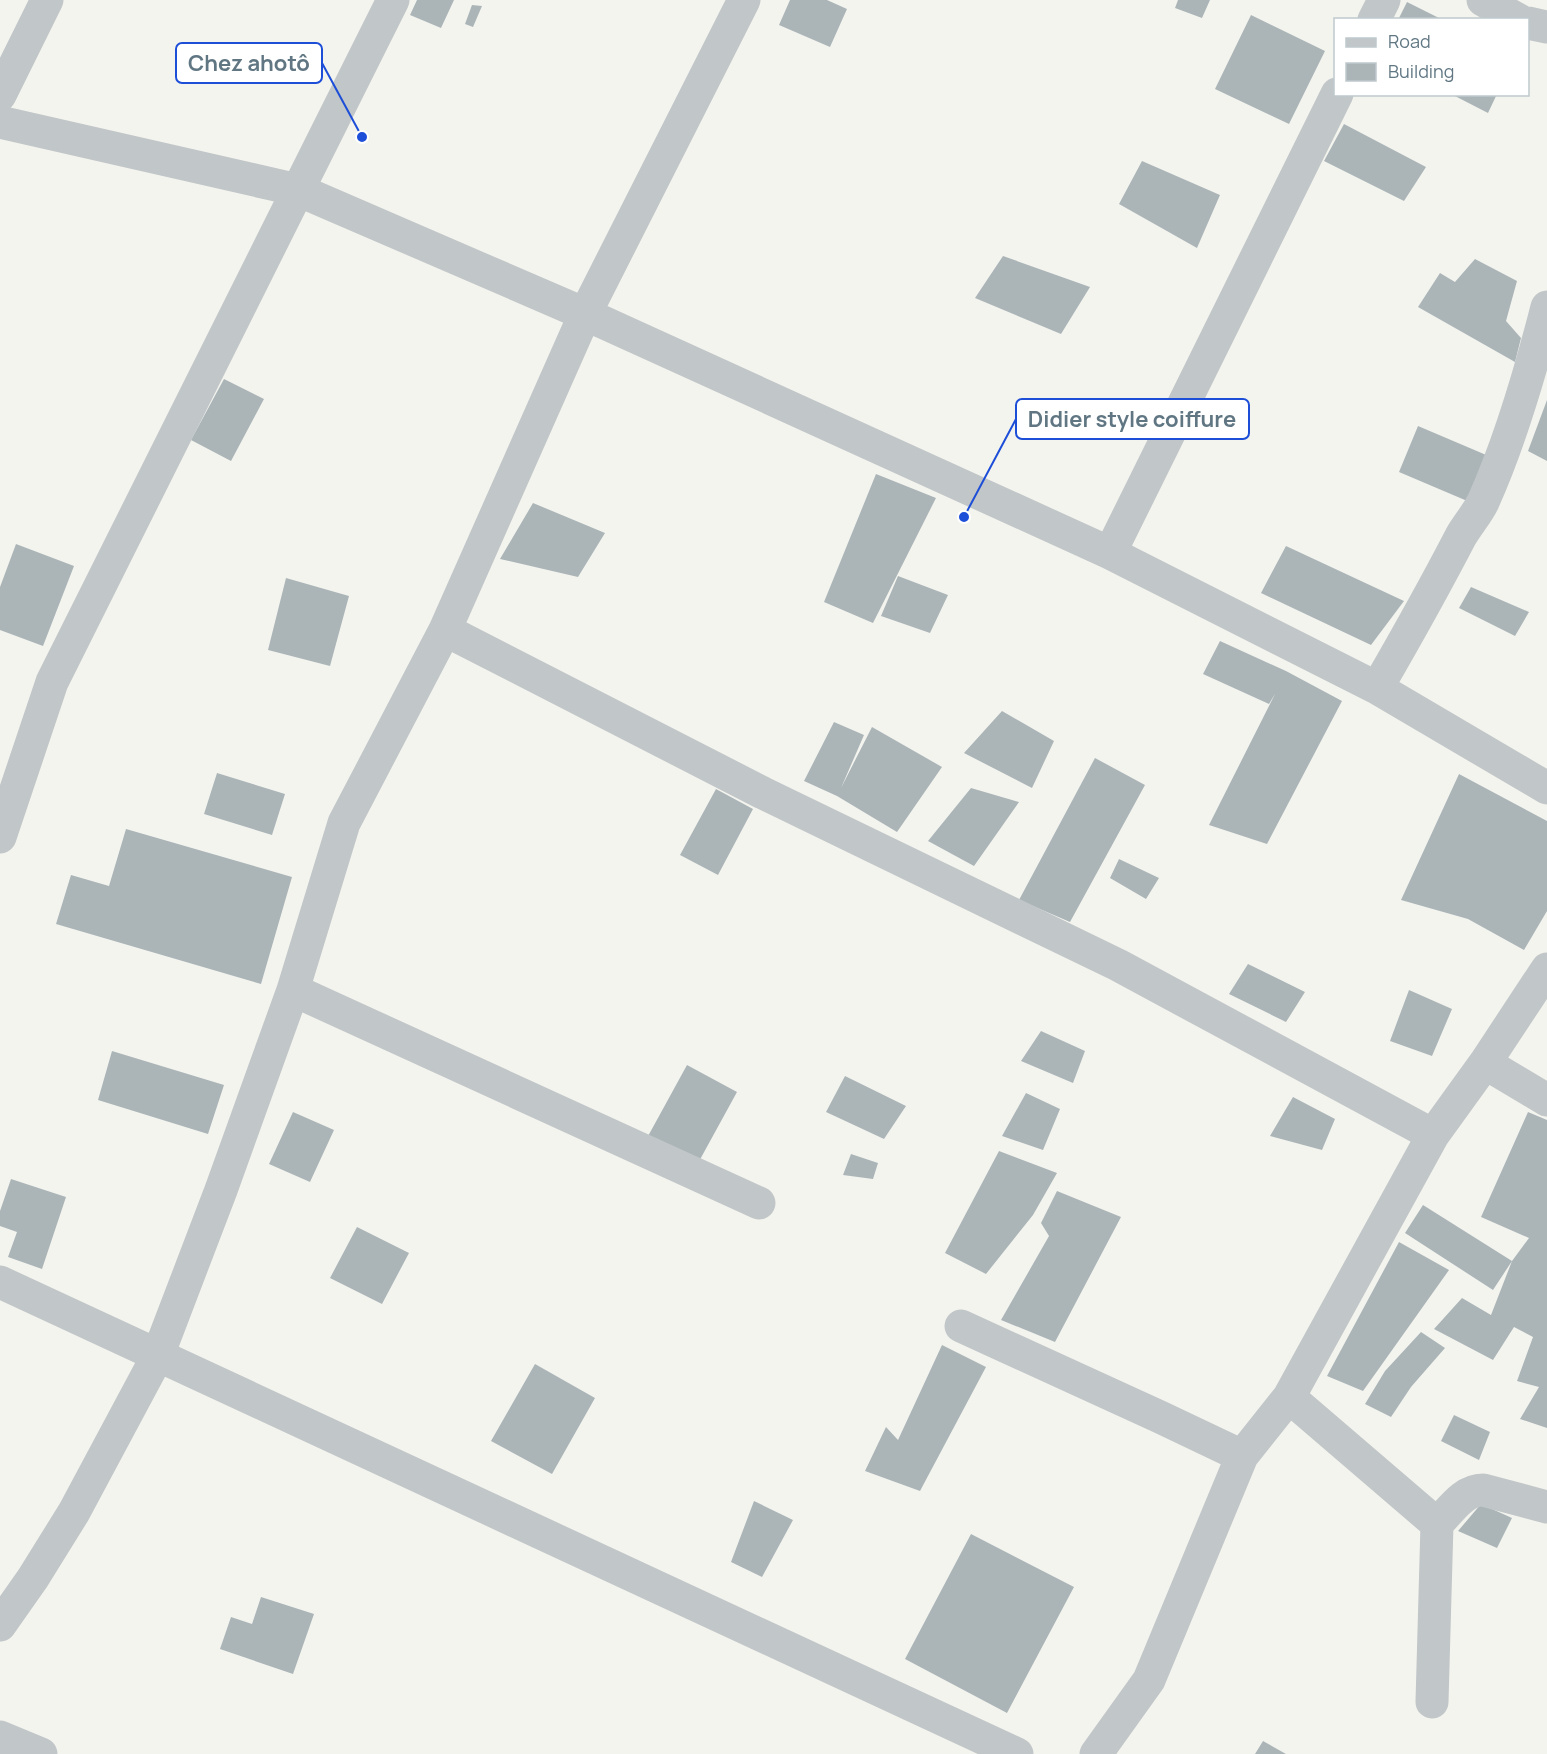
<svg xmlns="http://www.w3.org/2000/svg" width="1547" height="1754" viewBox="0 0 1547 1754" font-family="Manrope,sans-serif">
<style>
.building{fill:#abb5b8}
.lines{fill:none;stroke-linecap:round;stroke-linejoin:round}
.minor{stroke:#c1c6c8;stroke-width:33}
.leader{fill:none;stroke:#1d4ed8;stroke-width:2}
.callout-dot{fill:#1d4ed8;stroke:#fff;stroke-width:2}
.callout{fill:#fff;stroke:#1d4ed8;stroke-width:2}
.callout-label{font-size:22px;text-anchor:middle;font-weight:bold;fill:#607783}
</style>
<rect width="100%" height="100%" fill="#f4f4ef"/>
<path class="building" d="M417 0H454L441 28 410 15Z
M790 0H827L847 9 830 47 779 25Z
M1178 0H1210L1202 18 1175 8Z
M1407 2 1443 20H1398Z
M472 5 482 6 473 27 465 24Z
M1251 15 1325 51 1289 124 1215 89Z
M1451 94H1497L1488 113Z
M1344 124 1426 167 1404 201 1324 161Z
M1142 161 1220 195 1197 248 1119 204Z
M1003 256 1090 287 1061 334 975 298Z
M1475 259 1517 281 1506 321 1521 338 1515 362 1418 307 1440 273 1455 282Z
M224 379 264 399 231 461 191 440Z
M1547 400V461L1528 451Z
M1418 426 1498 460 1479 506 1399 472Z
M876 474 936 498 873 623 824 602Z
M533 503 605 533 578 577 500 559Z
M16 544 74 566 43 646 0 630V587Z
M1286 546 1404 601 1371 645 1261 593Z
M898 576 948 595 930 633 881 616Z
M286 578 349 596 330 666 268 650Z
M1471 587 1529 612 1515 636 1459 608Z
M1220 641 1286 671 1342 701 1267 844 1209 825 1275 694 1269 704 1203 674Z
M1002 711 1054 741 1032 788 964 753Z
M834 722 864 735 841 788 872 727 942 767 897 832 837 796 804 781Z
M1095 758 1145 785 1070 922 1019 900Z
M217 773 285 794 272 835 204 814Z
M1459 774 1547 821V911L1524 950 1468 919 1401 900Z
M971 788 1019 802 974 866 928 841Z
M716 789 753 809 718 875 680 855Z
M126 829 292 877 261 984 56 924 71 875 109 886Z
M1119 859 1159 878 1146 899 1110 878Z
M1248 964 1305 992 1286 1022 1229 994Z
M1409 990 1452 1009 1432 1056 1390 1041Z
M1041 1031 1085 1051 1073 1083 1021 1061Z
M112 1051 224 1085 208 1134 98 1100Z
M687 1065 737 1092 697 1165 647 1138Z
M845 1076 906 1106 884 1139 826 1112Z
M1026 1093 1060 1109 1043 1150 1002 1136Z
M1293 1097 1335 1119 1322 1150 1270 1136Z
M293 1112 334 1130 310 1182 269 1164Z
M1528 1112 1547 1120V1428L1520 1419 1539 1387 1517 1381 1533 1337 1514 1327 1493 1360 1434 1329 1462 1298 1491 1315 1512 1261 1529 1238 1481 1217Z
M999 1151 1057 1173 1033 1215 986 1274 945 1253Z
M851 1154 878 1163 873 1179 843 1175Z
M11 1179 66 1197 42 1269 8 1257 17 1232 0 1226V1211Z
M1057 1191 1121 1217 1055 1342 1001 1320 1049 1236 1041 1223Z
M1423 1205 1512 1261 1493 1290 1405 1233Z
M357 1227 409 1253 382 1304 330 1278Z
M1399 1242 1449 1270 1363 1391 1327 1376Z
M1421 1332 1445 1348 1411 1387 1391 1417 1365 1404 1385 1371Z
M942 1345 986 1367 920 1491 865 1471 886 1427 898 1440Z
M535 1364 595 1398 552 1474 491 1441Z
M1454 1415 1490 1432 1479 1460 1441 1441Z
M754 1501 793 1520 762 1577 731 1562Z
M1481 1504 1512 1518 1497 1548 1458 1531Z
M971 1534 1074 1587 1007 1713 905 1659Z
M261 1597 314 1614 293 1674 220 1649 231 1617 252 1624Z
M1263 1741 1286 1754H1255Z"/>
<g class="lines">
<path class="minor" d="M1483 0 1519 20
M1374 20 1384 0
M1528 23 1547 27
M0 95 47 0
M0 122 298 190 585 314 1110 553 1377 688 1547 788
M1110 553 1337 94
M445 630 763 793 1118 965 1433 1135
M1377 688C1406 638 1434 588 1461 536 1468 524 1477 514 1483 502 1510 442 1531 370 1547 307
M0 837 52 682 393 0
M293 990 759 1203
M1485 1063 1547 1100
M0 1282 1017 1754
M961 1326 1160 1417 1242 1456
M1289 1397 1437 1524 1432 1702
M1437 1524C1451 1510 1463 1490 1483 1490L1547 1507
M0 1625 33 1578 74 1512 158 1355 221 1190 293 990 344 823 445 630 585 314 744 0
M0 1737 41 1754
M1096 1754 1149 1680 1242 1456 1289 1397 1433 1135 1485 1063 1547 969"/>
</g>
<path class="leader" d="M362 137L322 63M964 517L1016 419"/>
<g class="callout-dot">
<circle cx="362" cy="137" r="6"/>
<circle cx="964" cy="517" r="6"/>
</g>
<g class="callout">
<rect x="176" y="43" width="146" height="40" rx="6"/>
<rect x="1016" y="399" width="233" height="40" rx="6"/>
</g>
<g class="callout-label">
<text x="249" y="71">Chez ahotô</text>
<text x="1132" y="427">Didier style coiffure</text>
</g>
<rect x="1334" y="18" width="195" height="78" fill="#ffffff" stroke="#bfc9cd" stroke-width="1.5"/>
<rect x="1346" y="38" width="30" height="9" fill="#c1c6c8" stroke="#bfc9cd" stroke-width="1.5"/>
<text x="1388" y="48" font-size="18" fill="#607783">Road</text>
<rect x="1346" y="63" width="30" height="18" fill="#abb5b8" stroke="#bfc9cd" stroke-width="1.5"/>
<text x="1388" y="78" font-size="18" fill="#607783">Building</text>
</svg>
